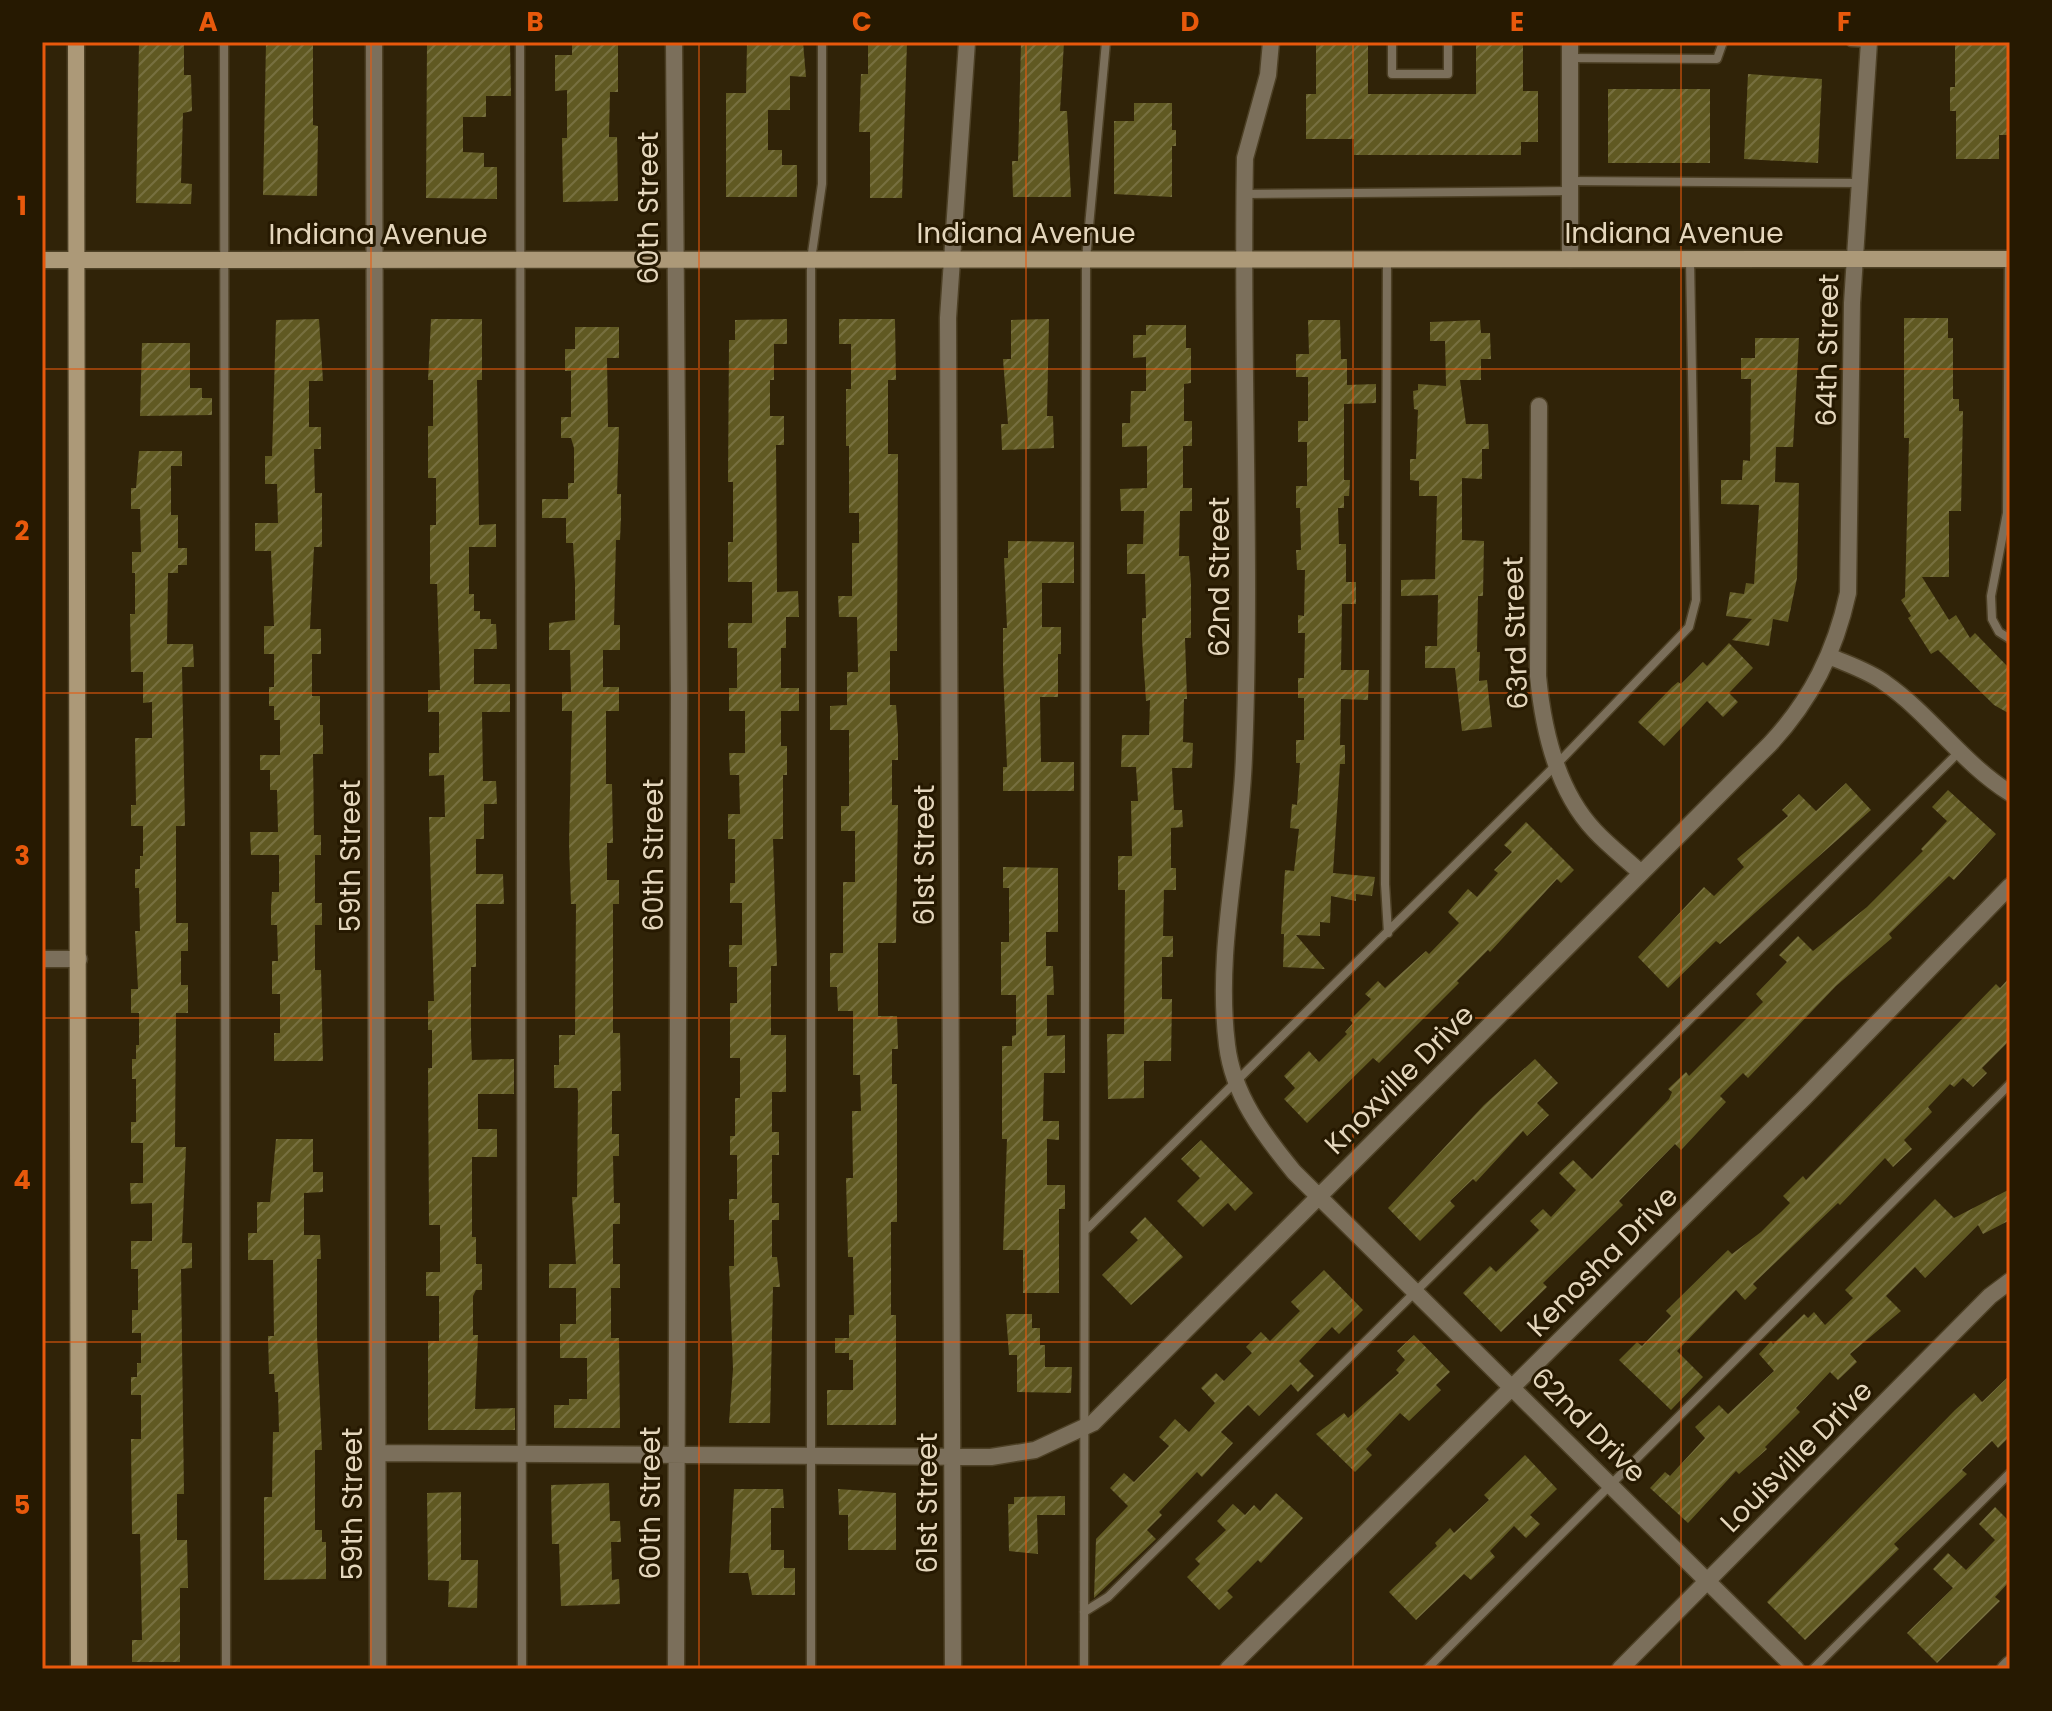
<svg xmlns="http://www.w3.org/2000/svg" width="2052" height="1711" viewBox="0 0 2052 1711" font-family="Poppins,sans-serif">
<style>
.building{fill:url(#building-hatch)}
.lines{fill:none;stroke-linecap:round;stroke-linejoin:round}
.lane-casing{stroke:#4d4025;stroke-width:11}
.street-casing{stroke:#4d4025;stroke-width:19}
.secondary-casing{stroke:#4d4025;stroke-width:19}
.lane{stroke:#7b6f5b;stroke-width:8}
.street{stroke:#7b6f5b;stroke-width:16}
.secondary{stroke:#ac9978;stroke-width:16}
.grid{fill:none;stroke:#e8590c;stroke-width:2;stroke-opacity:0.55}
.labels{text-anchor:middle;stroke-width:6;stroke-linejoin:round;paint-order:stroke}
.street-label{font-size:28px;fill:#e4d6bc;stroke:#261901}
.neatline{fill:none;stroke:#e8590c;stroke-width:3}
.grid-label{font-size:26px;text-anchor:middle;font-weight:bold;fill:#e8590c}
</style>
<defs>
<pattern id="building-hatch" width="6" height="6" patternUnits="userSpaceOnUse" patternTransform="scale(2)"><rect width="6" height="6" fill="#605922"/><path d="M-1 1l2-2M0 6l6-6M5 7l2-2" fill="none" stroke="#777040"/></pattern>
</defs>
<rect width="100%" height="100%" fill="#302308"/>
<path class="building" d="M139 42H184V75H191L192 111 183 113 181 183 192 184 191 204 136 203Z
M266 42H313V125L318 126 317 196 263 195Z
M427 42H510L511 96H486V117H463V152L484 153V167H497V199L426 198Z
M572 42H618V92H610L609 137H617L618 201 563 202 562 138H567V90L555 91V55H572Z
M747 42H803L806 77 790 76V110H768V150H782V165H797V197H726V93H746Z
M868 42H907L902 198H870V132H859L861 74H868Z
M1021 42H1064L1060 111H1067L1071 197H1013L1012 161H1018Z
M1316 42H1368V94H1476V42H1523V91H1538V142H1521V155H1354V139H1306V94H1316Z
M1955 42H2008L2009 135H1999V159H1956V111H1950V87H1955Z
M1748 74 1822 79 1818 163 1744 159Z
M1608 89H1710V163H1608Z
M1134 103H1172V130H1176V146H1172V197L1114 194V121H1134Z
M1904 318H1948V338H1953V399H1959V411H1963L1961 511H1949V577H1922L1949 620 1956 615 1970 638 1975 633 2010 669V714L1994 705 1938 650 1931 654 1908 618 1911 616 1901 600 1905 597 1909 438H1904Z
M319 319 323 381H309V427H321V449H314L315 493H322V547H314L310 629H321V654H312V696H320V725H323V754H313L314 835H321V855H315V903H322V925H315V970H321L323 1061H274V1033H280V994H272V961H278L277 925H271V908L272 892H279V855H251L250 832H278L277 790H270V770H260V755H280V720H274V706H269V687H274V654H264V626H274L271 551H255V523H278L277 484H265V456H272L276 320Z
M431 319H482V380H477L479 525 496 524V547H469V594H474V611H480V619H491V624H496L497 649H474V684H510V712H482L483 781H496L497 804H484V839H476V874H503L504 904H476V967H471V1036L472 1060 514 1059V1094H478V1129H497V1157H472V1237H476V1264H482V1290H476L473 1296V1335H478L475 1409 515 1408V1430H428V1341H439V1296H426V1272H440V1225H429L428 1068H432V1030H428V1001H434L429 817H445L444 775 429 776V753H439V712H428V690H440L437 584H430V525H436V478H428V426H433V380H428Z
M787 319V344H774V380H770V416H784V445H776L777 592 798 591 799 617H786V648H781V688H799V711H781V746H787V775H783V839H773L777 966H771V1035H786V1092H772V1132H779V1155H772V1203H779V1220H772V1257H777L780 1287H773L770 1423H729L733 1369 729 1266H734V1220H729V1199H737V1155H730V1136H735V1098H740V1058H730V1003H737V967H729V945H742V903H730V883H735V839H728V814H740L739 775H730L729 753H745V711H729V688H737V648H728V623H752V582H728V542H733V482H728L729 340H735V320Z
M839 319H895L896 380H888V454H898L897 651H890V705H896L898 735V760H892V805H898L896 943H878V1016H897L898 1049H892V1084H897V1222H891V1315H896V1425H827V1390H853V1360H849V1353H835V1338H849V1315H854L853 1257H848L846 1178H853L852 1111H861L860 1075H853V1011H838L837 987H830V953H843V882H855V831H841V806H849V730H830V706L847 705V672H858L857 617H839L838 596H852V543H859V513H849V446H846V389H851V344H839Z
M1049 319 1047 416H1053L1054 448 1002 450 1001 424H1008L1003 359H1011V320Z
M1308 320H1340L1341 359H1347V385L1376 384V403L1344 404V480H1350L1349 496H1344V508H1338L1339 544H1346V582H1356V604H1342L1341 670H1369L1368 700 1341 699 1340 745H1345V764H1340L1333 873 1375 877 1372 896 1356 894V901L1331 896 1330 923 1320 922V936L1296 935 1325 969 1283 967 1284 934H1281L1285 870 1294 871 1299 829 1290 828 1292 804 1297 805 1300 763H1296V740H1304V698H1298V678H1304L1305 633H1298V615L1304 616 1305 570H1297L1296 550H1301L1300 508H1296V486H1307V442H1298V421H1308V377H1296V354H1309Z
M1480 320 1481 333H1490L1491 359H1481V380H1460L1466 424H1488L1489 449H1482V479L1462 478V540L1484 541 1483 596H1478L1477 652H1480L1479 681 1487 680 1492 727 1462 731 1455 668H1425V646H1437L1438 595 1401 596V580L1435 579 1437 496H1419V481L1410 480V459H1416L1418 410 1414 409 1413 391 1418 390V384L1446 386 1445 341H1430V322Z
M1146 325H1186V348H1191V383L1184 384V421H1192V446H1183V488H1192V511H1180L1179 556H1189L1191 582V638H1185L1187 699H1184L1183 742 1193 743 1192 768H1172L1174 810H1182L1183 827 1171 828V868H1176V890H1164L1163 936H1173V957H1162V999H1172L1171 1061H1144V1098L1108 1099 1107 1034H1124L1125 890H1118V856H1132L1131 801H1138L1136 767H1121L1122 735H1149L1150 700 1146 701 1142 639V618H1146L1145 574H1127V544H1143L1144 511H1121L1120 489 1147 488V446L1122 447V423H1130L1131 391H1146V357L1133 358V335H1146Z
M575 327H619V358H607L608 427H619L617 494H621V517L620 540H616L614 625H620V650H603V687H619V711H606V784H612L613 843H607V880H619V904H613V1033H620L621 1091H612V1134H619V1156H613L614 1203H620V1224H613V1264H620V1288H611V1338H619L620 1428H554V1405H569V1399H587V1358H560V1324H576V1288H549V1264H576L572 1197H577L578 1091 577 1088H554V1065H559V1035H575L576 904H571L569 843 572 711H562V692H571L570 650H549V623L575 620V583L573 543H566V518H542V499H568V483H574V448L571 438H561V417H571V371H565V349H575Z
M1755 338H1799L1793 447H1776L1775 482 1799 483 1797 578 1788 622 1773 619 1769 646 1732 640 1752 619 1726 616 1730 592 1744 594 1746 583 1754 584 1759 505 1721 504V480H1742L1743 460 1750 461 1751 379H1741V358H1755Z
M142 343H190V388H202V398H212V415L140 416Z
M139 451H182V466H171V515H178V548H187V565H178V573H168L167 644H193L194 667H182L185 826H176V923H188V951H181V985H188V1013H176L175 1147H186L182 1243H192V1268L181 1269 184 1494H177V1540H187L188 1588H180V1662H132V1640H142L140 1534H132L131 1439H141V1395H131V1377H137V1363H141V1333H132V1310H138V1269H131V1241H152V1203L131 1204 130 1183H143V1143H131V1122H136V1079H132V1059H136V1045H139V1013H131V989H138L135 931H140L139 888H135V869H140V856H143V826H131V805H136L135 738H152V702L143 703V672H131L130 614H135V573H132V552H141L140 509H131V488H136Z
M1008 541 1074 542V583H1042V627H1061V654H1058V697H1040L1041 762H1074V791H1003V767H1007L1003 665V628H1007L1004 558H1008Z
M1729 643 1753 668 1729 693 1738 702 1723 717 1707 701 1664 746 1638 722 1672 687 1678 682 1681 684 1703 662 1707 666Z
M1846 783 1871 810 1720 944 1716 941 1668 988 1638 957 1704 887 1714 896 1744 867 1737 859 1788 816 1782 810 1799 794 1816 811Z
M1948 790 1996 834 1954 880 1949 876 1889 934 1892 938 1836 986 1748 1078 1743 1073 1720 1096 1726 1102 1697 1133 1681 1150 1675 1144 1619 1201 1623 1205 1543 1283 1547 1287 1501 1332 1463 1293 1490 1266 1496 1272 1539 1230 1530 1221 1543 1209 1551 1217 1576 1190 1559 1173 1573 1160 1592 1179 1669 1099 1672 1092 1668 1089 1686 1072 1689 1076 1763 1002 1756 994 1787 962 1779 955 1798 936 1813 951 1867 907 1923 851 1921 849 1947 821 1932 807Z
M1526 822 1574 870 1561 883 1557 879 1490 952 1488 950 1457 981 1459 983 1379 1063 1373 1058 1307 1123 1284 1099 1295 1088 1284 1076 1309 1051 1319 1062 1347 1034 1345 1032 1353 1023 1350 1020 1371 999 1365 994 1378 981 1385 988 1426 951 1429 954 1459 923 1448 912 1468 889 1477 897 1498 873 1494 870 1512 852 1504 845Z
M1003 867 1058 868V932H1046V966H1053L1054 995H1047V1036L1065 1035V1073H1044L1043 1121H1059V1140L1047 1139V1185H1065V1209H1059V1293H1023V1250H1003L1007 1139H1002V1046H1012V1036L1016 1035V995H1001V942H1009V888H1003Z
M2010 977V1040L1982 1068 1987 1073 1973 1087 1963 1078 1954 1087 1950 1084 1928 1107 1932 1112 1904 1140 1912 1149 1893 1167 1885 1158 1840 1205 1838 1203 1753 1284 1757 1288 1745 1300 1736 1290 1677 1351 1703 1377 1671 1410 1619 1360 1637 1342 1642 1346 1671 1316 1666 1311 1728 1250 1732 1254 1761 1232 1790 1203 1783 1196 1803 1176 1806 1180 1996 984 2000 988Z
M1535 1059 1558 1083 1537 1103 1549 1115 1527 1136 1523 1131 1476 1182 1473 1179 1450 1201 1455 1206 1420 1241 1388 1208 1484 1105Z
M276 1139H313V1172H323V1192L304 1193V1235H320L321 1259H317V1336L322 1450H315V1530H322V1542H326V1579L264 1580V1497H272L273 1432H279L278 1392H275L274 1374H269L268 1336H274L273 1260H248V1233H257V1202H270Z
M1201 1140 1253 1193 1235 1211 1228 1203 1203 1227 1177 1201 1200 1178 1181 1159Z
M2010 1189V1220L1983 1234 1978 1225 1925 1278 1915 1267 1886 1296 1901 1311 1850 1354 1857 1362 1838 1380 1830 1372 1796 1408 1800 1412 1765 1447 1767 1449 1739 1474 1736 1471 1688 1523 1650 1488 1665 1472 1670 1476 1705 1438 1695 1427 1719 1405 1728 1414 1774 1371 1759 1354 1771 1341 1773 1344 1804 1314 1808 1318 1814 1312 1825 1325 1853 1298 1845 1290 1935 1199 1954 1218Z
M1145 1217 1183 1257 1131 1305 1102 1275 1138 1240 1130 1232Z
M1324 1270 1363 1310 1339 1334 1332 1327 1299 1361 1314 1376 1298 1392 1291 1384 1259 1416 1248 1405 1221 1432 1233 1443 1202 1477 1197 1472 1159 1512 1162 1515 1147 1530 1156 1539 1094 1598 1096 1539 1128 1506 1110 1488 1124 1473 1134 1482 1169 1446 1159 1437 1175 1419 1189 1432 1215 1403 1201 1388 1216 1373 1224 1381 1252 1353 1246 1347 1261 1332 1270 1341 1300 1311 1291 1302Z
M1006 1314H1032V1328H1040V1345H1045V1367H1072L1071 1393 1017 1392V1355H1009Z
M1414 1335 1450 1372 1436 1385 1441 1390 1409 1421 1400 1413 1366 1449 1372 1455 1355 1472 1316 1434 1344 1413 1348 1418 1399 1373 1396 1370 1405 1360 1397 1351Z
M2010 1375V1436L1998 1448 1992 1441 1962 1470 1967 1474 1894 1544 1899 1549 1805 1640 1767 1602 1955 1410 1974 1393 1982 1402Z
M1525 1455 1557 1489 1530 1515 1540 1524 1526 1538 1514 1526 1490 1551 1495 1557 1471 1580 1464 1574 1416 1620 1389 1592 1437 1546 1435 1543 1450 1528 1454 1533 1489 1500 1484 1495Z
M609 1483 610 1521H620L621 1542H611L612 1580 619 1579 620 1604 561 1606 559 1544H552L551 1485Z
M734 1489H783L784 1508H771V1550H784V1568H795V1595H752L748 1573H729Z
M838 1489 896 1493V1550H848V1515H839Z
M461 1492V1560H478L477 1608 448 1607 449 1581 428 1580 427 1493Z
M1276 1493 1303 1518 1261 1563 1258 1560 1227 1591 1233 1597 1219 1610 1187 1577 1200 1564 1195 1559 1226 1530 1217 1521 1233 1504 1245 1515 1254 1505 1260 1511Z
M1065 1496V1515H1037L1038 1554 1009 1551 1008 1504H1014V1497Z
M1995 1507 2010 1522V1581L1995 1597 2000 1601 1937 1663 1907 1633 1953 1588 1933 1569 1948 1553 1966 1570 1995 1540 1979 1524Z"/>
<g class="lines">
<defs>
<path id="lane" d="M224 42 226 1669
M520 42 522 1669
M1392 42V74H1448V42
M1851 42 1869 43
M1570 58 1717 59 1723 42
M1571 181 1859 183
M1244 194 1570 191
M1387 259 1385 884 1388 933
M2009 259 2007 513 1991 596 1992 619 1999 632 2010 639
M1085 1231 1557 764 1689 627 1696 600 1690 260
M1084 1612 1108 1597 1959 752
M811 1669V260L822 184V42
M1084 1669 1086 259 1106 42
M1427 1669 2010 1084
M1813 1669 2010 1473"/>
<path id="street" d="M374 42 378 1669
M674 42 679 696 676 1669
M1271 42 1268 75 1245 158C1241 358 1252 557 1244 756 1241 853 1215 949 1227 1045 1233 1095 1263 1134 1294 1172L1796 1669
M1570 259V42
M1539 406 1538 676C1543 729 1557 791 1595 831 1609 846 1626 859 1641 873
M1829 656C1847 664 1869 671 1885 683 1931 715 1962 763 2010 793
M42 959H79
M378 1453 991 1457 1035 1450 1093 1423 1770 744C1811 700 1835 652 1848 593L1852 303 1869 42
M953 1669 948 318 967 42
M1228 1669 1804 1098 2010 886
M1620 1669 1990 1296 2010 1281
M2005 1669 2010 1664"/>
<path id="secondary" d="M76 42 79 1669
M42 260 2010 259"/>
</defs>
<use href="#lane" class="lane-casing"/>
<use href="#street" class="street-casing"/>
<use href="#secondary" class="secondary-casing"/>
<use href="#lane" class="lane"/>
<use href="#street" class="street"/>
<use href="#secondary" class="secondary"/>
</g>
<path class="grid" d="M371 42V1669M699 42V1669M1026 42V1669M1353 42V1669M1681 42V1669M42 369H2010M42 693H2010M42 1018H2010M42 1342H2010"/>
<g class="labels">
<g class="street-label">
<text transform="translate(648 208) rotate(-90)" y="10">60th Street</text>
<text x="1026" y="243">Indiana Avenue</text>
<text x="1674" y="243">Indiana Avenue</text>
<text x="378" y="244">Indiana Avenue</text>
<text transform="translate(1827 350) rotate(-89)" y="10">64th Street</text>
<text transform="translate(1219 577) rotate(-90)" y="10">62nd Street</text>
<text transform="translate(1515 633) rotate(-92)" y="10">63rd Street</text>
<text transform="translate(653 855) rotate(-90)" y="10">60th Street</text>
<text transform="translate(924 855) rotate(-90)" y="10">61st Street</text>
<text transform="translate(350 856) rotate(-90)" y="10">59th Street</text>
<text transform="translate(1399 1079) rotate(-45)" y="10">Knoxville Drive</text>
<text transform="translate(1602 1261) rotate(-45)" y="10">Kenosha Drive</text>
<text transform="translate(1589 1425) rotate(45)" y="10">62nd Drive</text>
<text transform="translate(1796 1456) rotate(-45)" y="10">Louisville Drive</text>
<text transform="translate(650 1503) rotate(-90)" y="10">60th Street</text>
<text transform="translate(927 1503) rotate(-90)" y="10">61st Street</text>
<text transform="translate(352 1504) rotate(-90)" y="10">59th Street</text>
</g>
</g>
<rect width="2052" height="1711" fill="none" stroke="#261901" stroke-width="88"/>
<rect x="44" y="44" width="1964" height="1623" class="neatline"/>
<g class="grid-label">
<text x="208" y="31">A</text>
<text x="535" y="31">B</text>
<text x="862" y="31">C</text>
<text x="1190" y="31">D</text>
<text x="1517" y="31">E</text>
<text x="1844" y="31">F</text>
<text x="22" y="215">1</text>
<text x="22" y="540">2</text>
<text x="22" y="865">3</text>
<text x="22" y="1189">4</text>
<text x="22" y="1514">5</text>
</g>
</svg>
